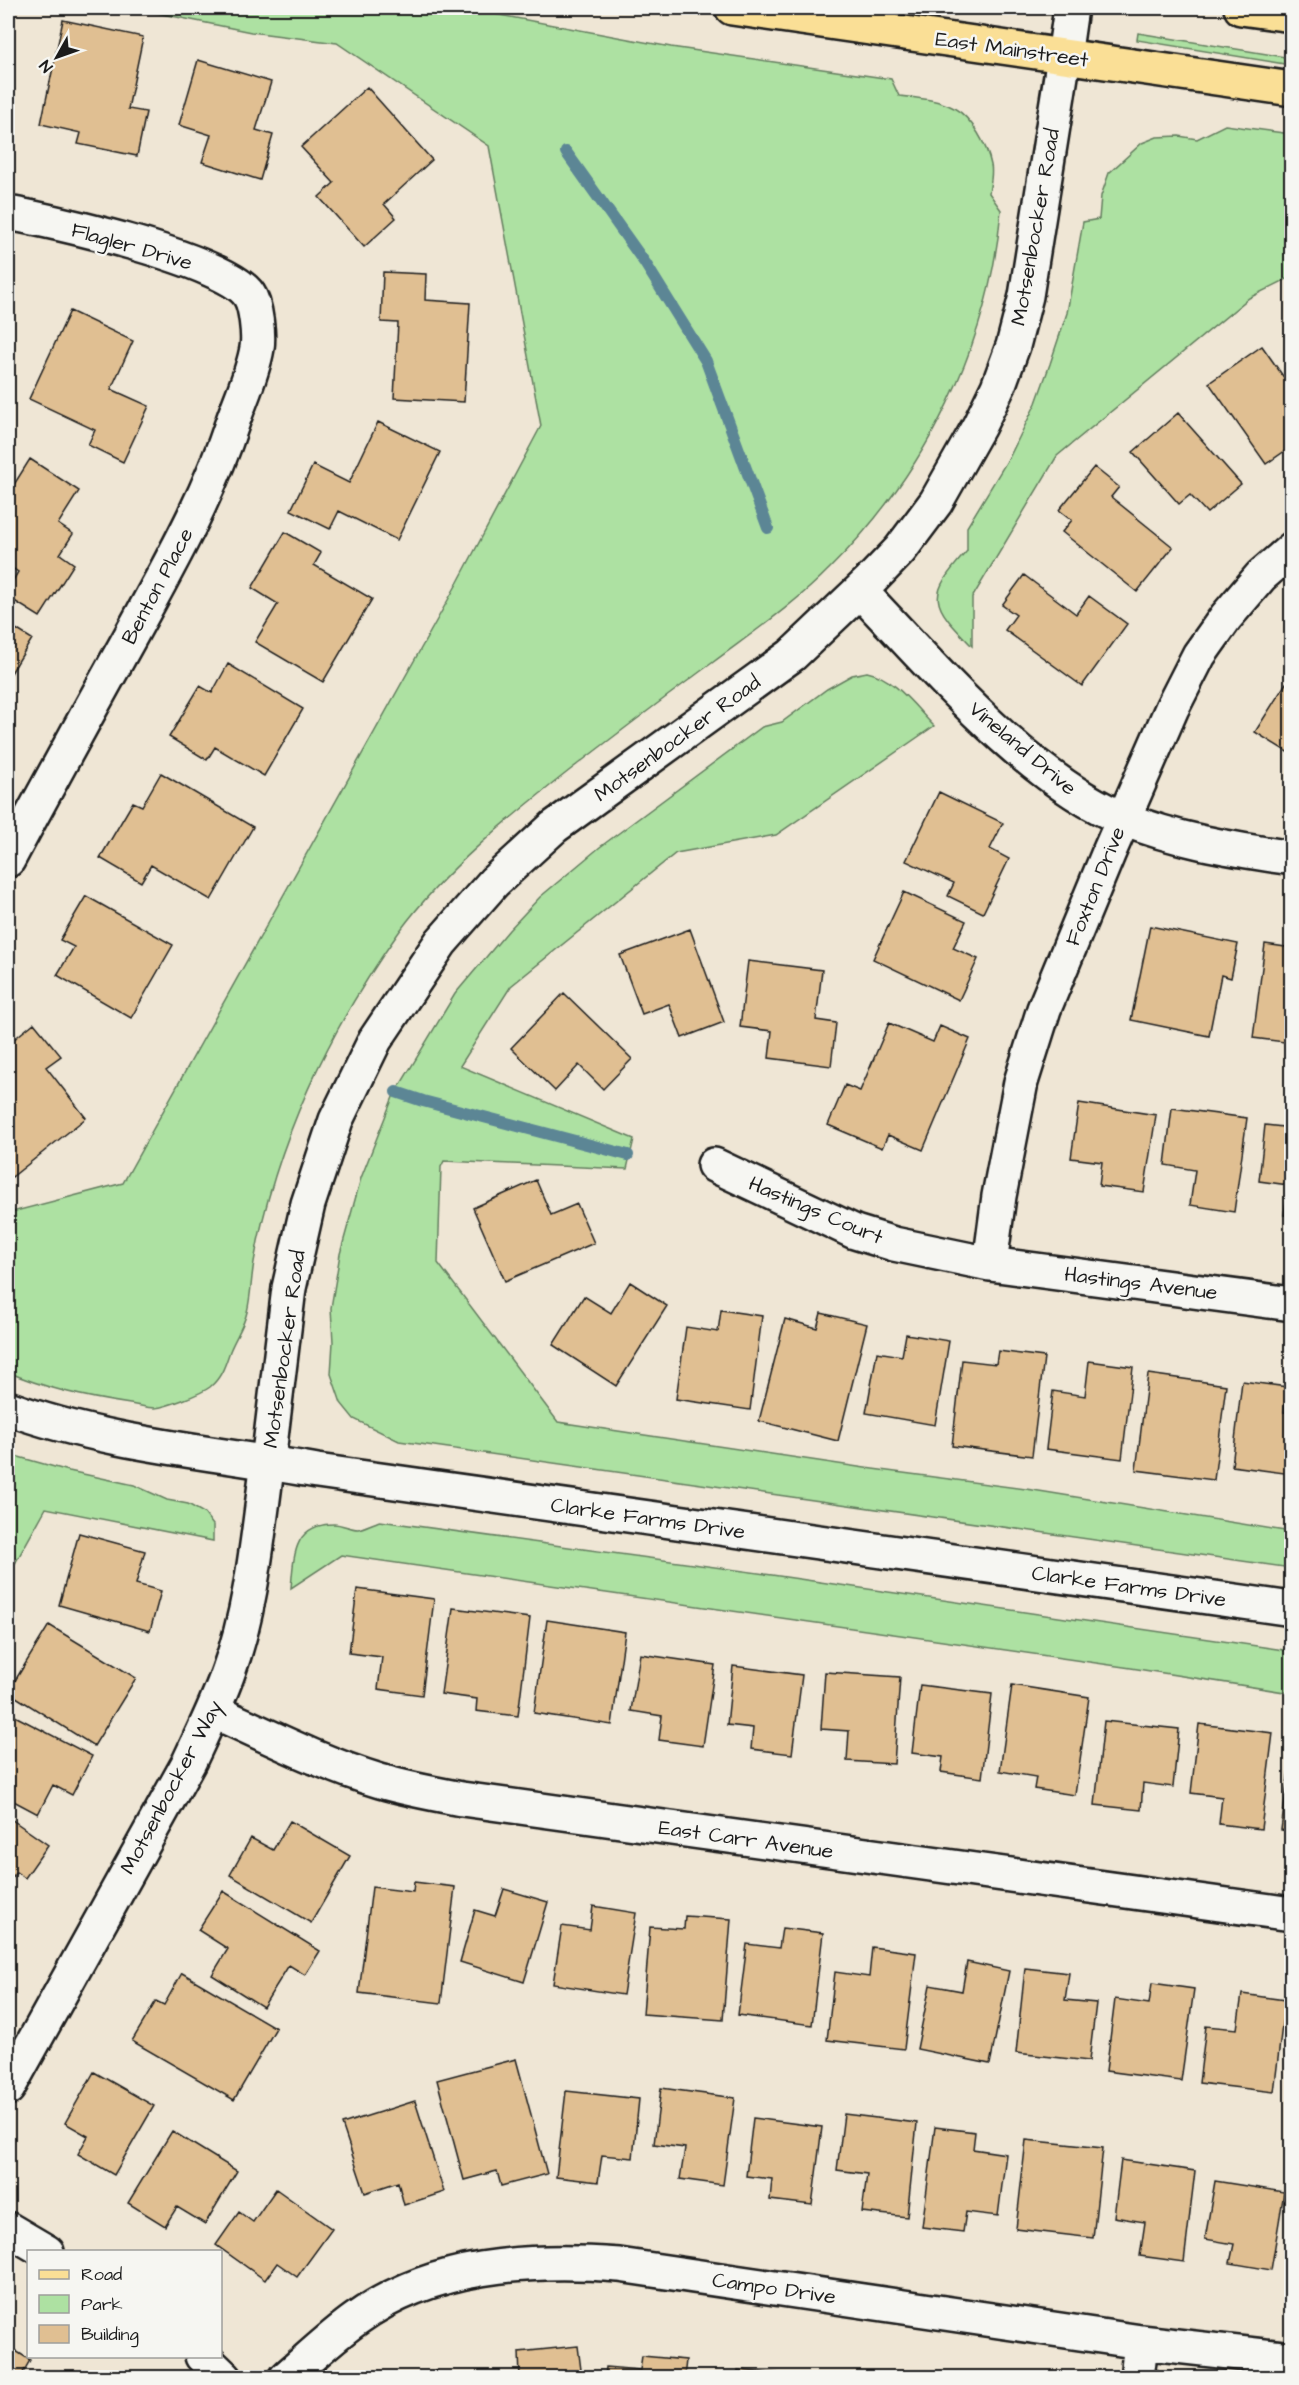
<svg xmlns="http://www.w3.org/2000/svg" width="1299" height="2385" viewBox="0 0 1299 2385" font-family="'Architects Daughter',sans-serif">
<style>
.green{fill:#ade1a2;stroke:#647e5f;stroke-width:1.5}
.lines{fill:none;stroke-linecap:round;stroke-linejoin:round}
.stream{stroke:#5b8695;stroke-width:12}
.building{fill:#e0bf92;stroke:#1c1c1c;stroke-width:1.5}
.minor-casing{stroke:#1c1c1c;stroke-width:38}
.tertiary-casing{stroke:#1c1c1c;stroke-width:38}
.secondary-casing{stroke:#1c1c1c;stroke-width:38}
.primary-casing{stroke:#1c1c1c;stroke-width:38}
.minor{stroke:#f6f6f2;stroke-width:33}
.tertiary{stroke:#f6f6f2;stroke-width:33}
.secondary{stroke:#f6f6f2;stroke-width:33}
.primary{stroke:#fadf96;stroke-width:33}
.labels{text-anchor:middle;stroke-width:5;stroke-linejoin:round;paint-order:stroke}
.street-label{font-size:21px;fill:#1c1c1c;stroke:#f6f6f2}
</style>
<rect width="100%" height="100%" fill="#efe6d5"/>
<filter id="ink" filterUnits="userSpaceOnUse"><feTurbulence type="fractalNoise" baseFrequency=".0167" numOctaves="2"/><feDisplacementMap in="SourceGraphic" scale="12" xChannelSelector="R" yChannelSelector="G"/><feConvolveMatrix kernelMatrix="1 2 1 2 8 2 1 2 1" color-interpolation-filters="sRGB"/></filter>
<g filter="url(#ink)">
<path class="green" d="M132 8H462L671 47 891 79 899 96C917 98 937 99 954 108 972 118 987 145 991 165 993 174 990 185 989 193L1001 210C990 344 926 473 830 568 795 604 752 633 712 663 664 698 617 734 570 770 508 819 446 868 399 932 329 1030 275 1143 254 1262 251 1279 251 1296 247 1312 244 1326 235 1338 230 1351 225 1365 222 1377 210 1387 201 1394 166 1407 155 1408 147 1408 138 1405 130 1404 89 1398 46 1389 8 1372V1213L123 1183 458 582 541 426 489 146 337 43 251 32Z
M1138 33 1291 58V65L1137 40Z
M1225 125 1291 134V277L1249 298 1057 456 972 598V646C930 603 926 597 967 551V527L1010 456 1036 403 1050 364 1067 313 1083 222 1099 219 1101 196 1109 173 1142 143 1157 137 1179 136 1197 139Z
M867 672C894 677 915 707 934 726L776 835 676 853 511 986 460 1066 634 1139 627 1169 444 1161 441 1167 438 1263 558 1422 865 1468 1033 1490 1291 1532V1568L399 1441 354 1419 341 1403 331 1374 333 1342 331 1308 340 1254 361 1178 393 1097 455 994 509 930 540 897 600 847 762 727 782 722 827 689 852 675Z
M8 1454 69 1471 134 1485 167 1500 188 1504 204 1513 213 1525V1541L46 1508 8 1576Z
M380 1521 772 1575 1291 1651V1693L1131 1668 341 1555 291 1588C294 1556 293 1524 334 1524 342 1524 350 1529 358 1529 364 1528 373 1523 380 1521Z"/>
<g class="lines">
<path class="stream" d="M566 152 645 263 706 361 768 528
M396 1092 423 1101 628 1155"/>
</g>
<path class="building" d="M63 20 143 37 128 109 146 112 137 156 78 144 81 133 41 124Z
M198 60 271 82 256 130 273 135 260 180 202 162 211 135 179 125Z
M367 87 432 160 384 204 396 218 364 247 319 197 334 183 301 147Z
M383 272 426 274 425 300 470 303 464 402 394 398 398 323 381 322Z
M70 311 133 341 111 389 149 406 123 462 88 445 95 430 29 399Z
M1262 346 1292 389V446L1266 464 1209 383Z
M1178 413 1241 484 1207 513 1190 495 1179 504 1133 452Z
M378 422 440 452 397 540 339 511 330 529 291 510 313 465 349 483Z
M30 459 79 491 58 524 73 534 60 554 74 564 40 617 8 597V589L18 572 8 565V494Z
M1094 467 1119 487 1111 497 1173 547 1137 592 1062 532 1072 520 1059 510Z
M285 532 321 553 314 565 372 599 323 682 255 642 278 604 252 588Z
M1024 575 1076 614 1089 596 1127 624 1082 686 1005 630 1016 615 1002 605Z
M8 624 32 639 8 678Z
M228 664 303 709 264 776 215 747 207 760 169 737 200 686 212 693Z
M1286 683 1292 687V755L1255 732Z
M161 773 253 827 211 900 151 865 141 882 100 858 133 802 142 806Z
M939 792 1003 823 990 849 1009 859 983 913 948 896 954 883 906 861Z
M904 892 966 921 953 948 978 959 959 1000 873 959Z
M86 896 173 945 131 1018 57 975 74 947 60 940Z
M1150 926 1238 944 1231 978 1221 975 1209 1036 1131 1020Z
M690 929 724 1022 682 1038 669 1004 642 1014 620 955Z
M1265 944 1292 948V1043L1253 1038Z
M748 961 822 970 816 1020 836 1023 831 1066 769 1058 772 1031 740 1027Z
M564 993 632 1059 603 1089 579 1065 555 1091 511 1048Z
M34 1023 61 1056 46 1067 86 1118 12 1177 8 1172V1091L10 1089 8 1085V1044Z
M889 1023 933 1042 940 1026 970 1039 923 1150 888 1135 882 1148 828 1125 845 1085 860 1091Z
M1079 1103 1156 1115 1144 1192 1099 1186 1102 1162 1071 1158Z
M1172 1108 1247 1118 1234 1212 1190 1205 1195 1170 1165 1165Z
M1265 1125 1292 1128V1216L1284 1215 1288 1185 1259 1181Z
M536 1180 551 1215 577 1204 594 1243 505 1281 473 1208Z
M630 1282 667 1306 616 1386 553 1345 584 1296 611 1313Z
M721 1310 762 1316 750 1410 676 1399 686 1327 718 1332Z
M821 1313 867 1324 838 1441 759 1421 785 1319 817 1328Z
M906 1334 949 1341 935 1425 866 1413 877 1352 902 1356Z
M998 1351 1044 1357 1032 1456 952 1446 962 1360 996 1364Z
M1089 1361 1133 1367 1122 1459 1046 1449 1053 1391 1085 1396Z
M1148 1374 1226 1385 1214 1480 1136 1470Z
M1242 1381 1287 1387 1284 1412 1292 1413V1474L1232 1466Z
M79 1533 145 1551 136 1584 161 1591 150 1631 59 1605Z
M357 1589 434 1599 422 1695 378 1689 382 1657 349 1653Z
M453 1608 530 1618 518 1716 476 1711 477 1699 441 1694Z
M547 1620 625 1632 612 1725 534 1713Z
M49 1625 136 1678 94 1746 8 1692Z
M640 1654 715 1665 703 1746 659 1740 662 1716 631 1711Z
M733 1666 802 1675 792 1754 751 1749 753 1728 727 1725Z
M825 1672 900 1677 894 1764 847 1761 849 1731 821 1729Z
M920 1685 992 1694 982 1778 941 1772 943 1757 912 1753Z
M1012 1685 1089 1697 1075 1795 1034 1789 1036 1777 1000 1771Z
M11 1714 92 1756 72 1795 53 1785 38 1814 8 1798V1721Z
M1104 1721 1179 1729 1173 1787 1143 1783 1141 1810 1095 1805Z
M1199 1724 1273 1733 1261 1829 1219 1824 1222 1797 1191 1793Z
M1292 1748V1832L1281 1830Z
M8 1817 48 1845 25 1878 16 1872 8 1884Z
M290 1821 350 1856 311 1923 230 1875 251 1838 273 1850Z
M414 1882 455 1887 441 2003 359 1993 372 1887 413 1892Z
M504 1889 548 1902 524 1982 460 1962 475 1910 495 1916Z
M223 1891 320 1951 305 1975 289 1965 263 2007 212 1975 228 1949 198 1930Z
M593 1906 636 1913 623 1995 553 1984 562 1926 590 1930Z
M685 1916 731 1919 723 2020 643 2014 650 1927 684 1929Z
M782 1928 823 1933 812 2025 738 2015 747 1944 779 1948Z
M872 1947 916 1953 904 2049 827 2040 835 1972 869 1977Z
M967 1962 1009 1971 990 2064 917 2049 930 1985 962 1991Z
M1025 1968 1069 1973 1065 2000 1096 2003 1089 2061 1016 2053Z
M182 1973 276 2028 234 2100 132 2041 156 2001 164 2005Z
M1152 1983 1194 1989 1181 2081 1106 2071 1115 1999 1149 2004Z
M1242 1994 1285 2000 1274 2092 1199 2083 1206 2026 1237 2029Z
M516 2059 547 2174 501 2186 497 2171 464 2180 437 2080Z
M94 2072 154 2106 114 2175 78 2154 88 2136 65 2123Z
M661 2088 735 2098 723 2185 680 2179 685 2148 654 2144Z
M566 2091 639 2099 633 2158 602 2155 598 2182 556 2177Z
M415 2101 444 2192 404 2205 398 2182 365 2193 342 2124Z
M844 2114 917 2123 907 2217 862 2212 867 2174 837 2170Z
M753 2118 822 2127 812 2205 770 2200 772 2179 746 2176Z
M935 2127 975 2132 973 2149 1006 2154 998 2216 966 2212 963 2232 922 2227Z
M172 2131 237 2171 205 2224 177 2207 165 2226 128 2203Z
M1026 2140 1103 2148 1093 2238 1016 2229Z
M1121 2160 1195 2171 1184 2262 1140 2256 1145 2222 1114 2217Z
M1215 2181 1284 2192 1271 2270 1230 2263 1234 2244 1205 2239Z
M276 2189 332 2229 297 2277 277 2263 265 2280 216 2245 239 2212 253 2222Z
M8 2346 30 2360 20 2378H8Z
M578 2346 582 2378H520L519 2352Z
M642 2356 686 2360 684 2378H605L606 2367 640 2370Z
M436 2370 442 2378H426Z
M738 2370 781 2374V2378H737Z"/>
<g class="lines">
<defs>
<path id="minor" d="M8 213C53 221 227 260 249 295 256 305 259 336 257 348 253 373 241 398 233 421 208 498 168 567 130 637 89 711 48 785 8 860
M861 592C933 667 1027 779 1124 819 1178 841 1234 849 1292 858
M714 1165 855 1232 894 1244 990 1264 1292 1304
M990 1264 999 1196 1021 1082 1044 1009 1109 852 1172 708 1199 655 1226 617 1261 576 1292 549
M213 1711C268 1736 323 1764 380 1781 407 1789 435 1794 462 1799L1292 1914
M8 2088 189 1762C203 1732 218 1702 229 1670 253 1604 258 1531 268 1462
M8 2229 47 2252
M202 2356 225 2378
M286 2378C309 2358 332 2336 356 2319 432 2264 529 2258 619 2265L1141 2342 1292 2359
M1137 2378 1141 2342"/>
<path id="tertiary" d="M8 1408C107 1444 213 1452 317 1471L1292 1609
M268 1462 289 1288 308 1204 336 1120 375 1040 441 942 494 882 554 827 792 655 873 578 900 550 936 502 979 426 998 387 1013 346 1026 296 1064 57"/>
<path id="secondary" d="M1064 57 1071 8"/>
<path id="primary" d="M732 8 1292 89
M1241 8 1292 15"/>
</defs>
<use href="#minor" class="minor-casing"/>
<use href="#tertiary" class="tertiary-casing"/>
<use href="#secondary" class="secondary-casing"/>
<use href="#primary" class="primary-casing"/>
<use href="#minor" class="minor"/>
<use href="#tertiary" class="tertiary"/>
<use href="#secondary" class="secondary"/>
<use href="#primary" class="primary"/>
</g>
</g>
<g class="labels">
<g class="street-label">
<text transform="translate(1012 49) rotate(8)" y="7">East Mainstreet</text>
<text transform="translate(1035 227) rotate(-80)" y="7">Motsenbocker Road</text>
<text transform="translate(132 246) rotate(16)" y="7">Flagler Drive</text>
<text transform="translate(157 586) rotate(-62)" y="7">Benton Place</text>
<text transform="translate(677 738) rotate(-36)" y="7">Motsenbocker Road</text>
<text transform="translate(1023 748) rotate(40)" y="7">Vineland Drive</text>
<text transform="translate(1095 886) rotate(-68)" y="7">Foxton Drive</text>
<text transform="translate(816 1210) rotate(23)" y="7">Hastings Court</text>
<text transform="translate(1141 1283) rotate(7)" y="7">Hastings Avenue</text>
<text transform="translate(284 1349) rotate(-82)" y="7">Motsenbocker Road</text>
<text transform="translate(648 1518) rotate(8)" y="7">Clarke Farms Drive</text>
<text transform="translate(1129 1586) rotate(8)" y="7">Clarke Farms Drive</text>
<text transform="translate(171 1787) rotate(-62)" y="7">Motsenbocker Way</text>
<text transform="translate(746 1839) rotate(8)" y="7">East Carr Avenue</text>
<text transform="translate(774 2288) rotate(8)" y="7">Campo Drive</text>
</g>
</g>
<rect width="1299" height="2385" fill="none" stroke="#f6f6f2" stroke-width="30"/>
<rect x="15" y="15" width="1269" height="2355" fill="none" stroke="#1c1c1c" stroke-width="2" filter="url(#ink)"/>
<rect x="27" y="2250" width="195" height="108" fill="#f6f6f2" stroke="#9f9f9c" stroke-width="1.5"/>
<rect x="39" y="2270" width="30" height="9" fill="#fadf96" stroke="#9f9f9c" stroke-width="1.5"/>
<text x="81" y="2280" font-size="18" fill="#1c1c1c">Road</text>
<rect x="39" y="2295" width="30" height="18" fill="#ade1a2" stroke="#9f9f9c" stroke-width="1.5"/>
<text x="81" y="2310" font-size="18" fill="#1c1c1c">Park</text>
<rect x="39" y="2325" width="30" height="18" fill="#e0bf92" stroke="#9f9f9c" stroke-width="1.5"/>
<text x="81" y="2340" font-size="18" fill="#1c1c1c">Building</text>
<g transform="translate(57 57) rotate(230)" stroke="#f6f6f2" stroke-width="4.5" paint-order="stroke">
<path d="M0-4.5L10 22L0 15L-10 22Z" fill="#1c1c1c"/>
<text y="-9" font-size="16" font-weight="bold" text-anchor="middle" fill="#1c1c1c">N</text>
</g>
</svg>
